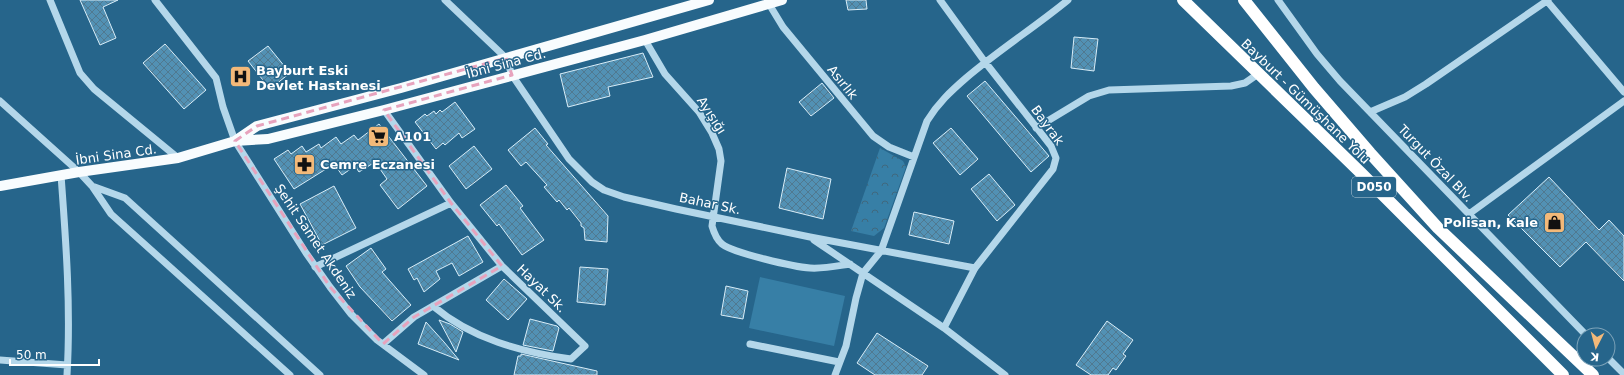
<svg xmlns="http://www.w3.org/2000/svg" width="1624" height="375" viewBox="0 0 1624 375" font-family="'DejaVu Sans',sans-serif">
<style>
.park{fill:url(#park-crowns)}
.pitch{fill:#377fa6}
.building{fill:url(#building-cross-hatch);stroke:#d8edf8}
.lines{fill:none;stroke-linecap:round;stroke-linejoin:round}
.minor{stroke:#b4d7ea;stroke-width:7}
.major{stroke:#f8fcfe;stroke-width:10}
.highway{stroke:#fff;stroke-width:12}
.marked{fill:none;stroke:#e7a3bd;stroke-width:3;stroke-dasharray:8 5;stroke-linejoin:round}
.labels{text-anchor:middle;stroke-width:3;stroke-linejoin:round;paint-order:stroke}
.shield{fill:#26658b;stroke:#bed1dc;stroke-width:1}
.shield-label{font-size:12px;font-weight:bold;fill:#fff}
.street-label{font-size:13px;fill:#fff;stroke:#26658b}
.poi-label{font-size:13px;font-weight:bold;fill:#fff;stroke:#26658b;text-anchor:start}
</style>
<defs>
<pattern id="park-crowns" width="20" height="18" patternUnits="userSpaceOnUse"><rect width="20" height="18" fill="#377fa6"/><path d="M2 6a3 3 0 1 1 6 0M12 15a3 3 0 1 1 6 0" fill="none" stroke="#40687e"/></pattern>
<pattern id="building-cross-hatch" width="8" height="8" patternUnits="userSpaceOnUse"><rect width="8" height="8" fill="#5291b4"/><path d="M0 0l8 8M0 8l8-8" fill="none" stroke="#507990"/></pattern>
</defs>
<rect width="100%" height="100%" fill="#26658b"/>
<path class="park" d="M880 148 903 161 906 167 884 228 874 236 851 231Z"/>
<path class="pitch" d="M760 277 845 296 834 346 749 328Z"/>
<path class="building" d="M80 0H118L103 7 116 38 100 45Z
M846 0H866L867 9 848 10Z
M1074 37 1098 39 1094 71 1071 68Z
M165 44 206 90 184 109 143 63Z
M268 46 290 73 270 89 248 61Z
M643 53 653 77 608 87 610 96 568 107 560 74Z
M985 81 1049 156 1031 172 967 96Z
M822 83 834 98 811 116 799 102Z
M455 102 475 129 462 138 459 133 445 145 443 143 436 149 415 122 425 114 427 116 434 111 436 114 440 110 442 112Z
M379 124 427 186 398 209 380 185 387 179 375 162 359 172 355 166 342 175 334 164 294 189 274 159 288 150 291 154 302 146 306 152 319 144 321 148 336 137 341 144 354 135 358 140Z
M535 128 548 144 546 145 608 216 607 242 585 240 584 228 581 226V223L569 208 567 210 559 200 557 202 544 187 547 185 526 162 521 166 508 150Z
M951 128 978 159 960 175 933 143Z
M474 146 492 169 466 189 449 166Z
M787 168 831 179 823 219 779 208Z
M989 174 1015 205 997 221 971 189Z
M1549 177 1599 230 1609 220 1624 236V281L1586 242 1560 267 1508 215Z
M506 185 523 206 520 208 544 240 522 255 499 224 497 226 480 205Z
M334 186 356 228 322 245 300 204Z
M914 212 954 221 949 244 909 235Z
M468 236 483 262 459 276 452 263 436 271 440 279 424 292 417 278 414 280 408 269Z
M371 248 386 269 382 272 411 305 392 321 360 287 346 266Z
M580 267 608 269 605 305 577 302Z
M504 279 527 299 508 320 486 300Z
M726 286 748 291 743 319 721 315Z
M530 319 557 326 559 328 553 351 523 345Z
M439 320 450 324 463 332 456 352Z
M1107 321 1133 340 1123 354 1126 356 1116 370 1113 368 1108 375H1091L1076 365Z
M426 322 444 342 459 360 418 344Z
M877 333 928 366 922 375H875L857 363Z
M521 354 597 371V375H514L518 356H521Z"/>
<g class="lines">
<path class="minor" d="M50 0 80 73 94 89 178 158
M155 0 216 78 223 107 235 141 306 253 330 287 351 314 377 340 424 375
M445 0 506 58 512 75 569 159 592 182 604 190 624 197 676 209 810 237 975 268
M940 0 985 62 1051 146 1056 158 1053 169 975 268 944 328
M1278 0 1317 54 1340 81 1586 335
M1547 1 1624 92
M769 4 783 27 873 136 889 147 914 157
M645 40 665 74 699 112 712 133 719 149 721 161 712 226C714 233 716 239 722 244 733 253 795 267 810 268 823 269 837 266 850 264
M0 101 79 172 92 186 111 214 290 375
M384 110 451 203 502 266 585 346 571 359C521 352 472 339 433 306
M1370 112 1405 97 1426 84 1548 0
M1036 128 1089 96 1109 90 1231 86 1245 83 1258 74
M61 175C66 242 71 308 67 375
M92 186 125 198 320 375
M1469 214 1624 101
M814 240 944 328 1005 375
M315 267 451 203
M383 344 414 317 502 266
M750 344 839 362
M1608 358 1624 374
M0 360 67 365
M835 375 846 346 856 298 863 273 881 251 927 121C938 103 951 91 966 78 999 50 1035 27 1068 0"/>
<path class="major" d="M235 141 257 126 401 88 709 0
M0 186 79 172 178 158 235 141 268 139 384 110 645 40 782 0"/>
<path class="highway" d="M1183 0 1361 173 1563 375
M1244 0 1314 88 1370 153 1438 228 1593 375"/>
</g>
<path class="marked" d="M506 58 512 75 384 110 451 203 502 266 414 317 383 344 330 287 235 141 257 126Z"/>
<defs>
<symbol id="hospital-square" viewBox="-11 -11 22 22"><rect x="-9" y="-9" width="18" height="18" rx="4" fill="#f3b979" stroke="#26658b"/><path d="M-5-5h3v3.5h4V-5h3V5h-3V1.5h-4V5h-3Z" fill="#111"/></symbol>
<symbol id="supermarket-square" viewBox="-11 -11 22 22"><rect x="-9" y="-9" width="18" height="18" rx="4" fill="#f3b979" stroke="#26658b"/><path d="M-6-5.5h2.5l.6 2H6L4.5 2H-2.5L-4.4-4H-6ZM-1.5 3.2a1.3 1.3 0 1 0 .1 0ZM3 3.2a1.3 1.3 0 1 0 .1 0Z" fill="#111"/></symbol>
<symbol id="pharmacy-square" viewBox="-11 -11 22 22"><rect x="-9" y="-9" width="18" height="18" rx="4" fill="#f3b979" stroke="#26658b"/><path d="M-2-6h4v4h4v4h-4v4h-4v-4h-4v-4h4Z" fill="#111"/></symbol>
<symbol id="shop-square" viewBox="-11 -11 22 22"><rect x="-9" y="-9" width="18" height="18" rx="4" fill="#f3b979" stroke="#26658b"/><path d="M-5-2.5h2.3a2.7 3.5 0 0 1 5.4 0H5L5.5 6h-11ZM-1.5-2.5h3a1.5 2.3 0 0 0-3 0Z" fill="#111"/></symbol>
</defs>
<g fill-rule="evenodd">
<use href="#hospital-square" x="228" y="64" width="25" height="25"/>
<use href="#supermarket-square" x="366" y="124" width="25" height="25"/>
<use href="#pharmacy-square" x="292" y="152" width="25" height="25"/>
<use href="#shop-square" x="1542" y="210" width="25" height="25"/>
</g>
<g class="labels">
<rect class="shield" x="1352" y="177" width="44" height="20" rx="3"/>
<g class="shield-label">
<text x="1374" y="191">D050</text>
</g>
<g class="street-label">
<text transform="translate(506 63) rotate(-15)" y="5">İbni Sina Cd.</text>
<text transform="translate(843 82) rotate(51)" y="5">Asırlık</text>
<text transform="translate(1306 101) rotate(44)" y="5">Bayburt - Gümüşhane Yolu</text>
<text transform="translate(712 115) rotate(57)" y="5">Ayışığı</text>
<text transform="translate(1048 125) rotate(54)" y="5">Bayrak</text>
<text transform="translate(116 154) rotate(-8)" y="5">İbni Sina Cd.</text>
<text transform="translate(1436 163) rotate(46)" y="5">Turgut Özal Blv.</text>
<text transform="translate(710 203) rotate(12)" y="5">Bahar Sk.</text>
<text transform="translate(316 241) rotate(56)" y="5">Şehit Samet Akdeniz</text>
<text transform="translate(542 288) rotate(44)" y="5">Hayat Sk.</text>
</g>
<g class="poi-label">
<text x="256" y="75">Bayburt Eski<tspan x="256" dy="15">Devlet Hastanesi</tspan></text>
<text x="394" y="141">A101</text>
<text x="320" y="169">Cemre Eczanesi</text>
<text x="1538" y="227" text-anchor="end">Polisan, Kale</text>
</g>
</g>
<g transform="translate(1596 347) rotate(186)"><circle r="19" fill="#26658b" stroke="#7da3b9"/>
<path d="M0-3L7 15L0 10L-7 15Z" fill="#f3b979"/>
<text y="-6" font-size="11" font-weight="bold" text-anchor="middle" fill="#ffffff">K</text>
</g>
<path d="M10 359v6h89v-6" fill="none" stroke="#ffffff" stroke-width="2"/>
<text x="16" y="359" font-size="12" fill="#ffffff" stroke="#26658b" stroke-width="3" paint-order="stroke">50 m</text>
</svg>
